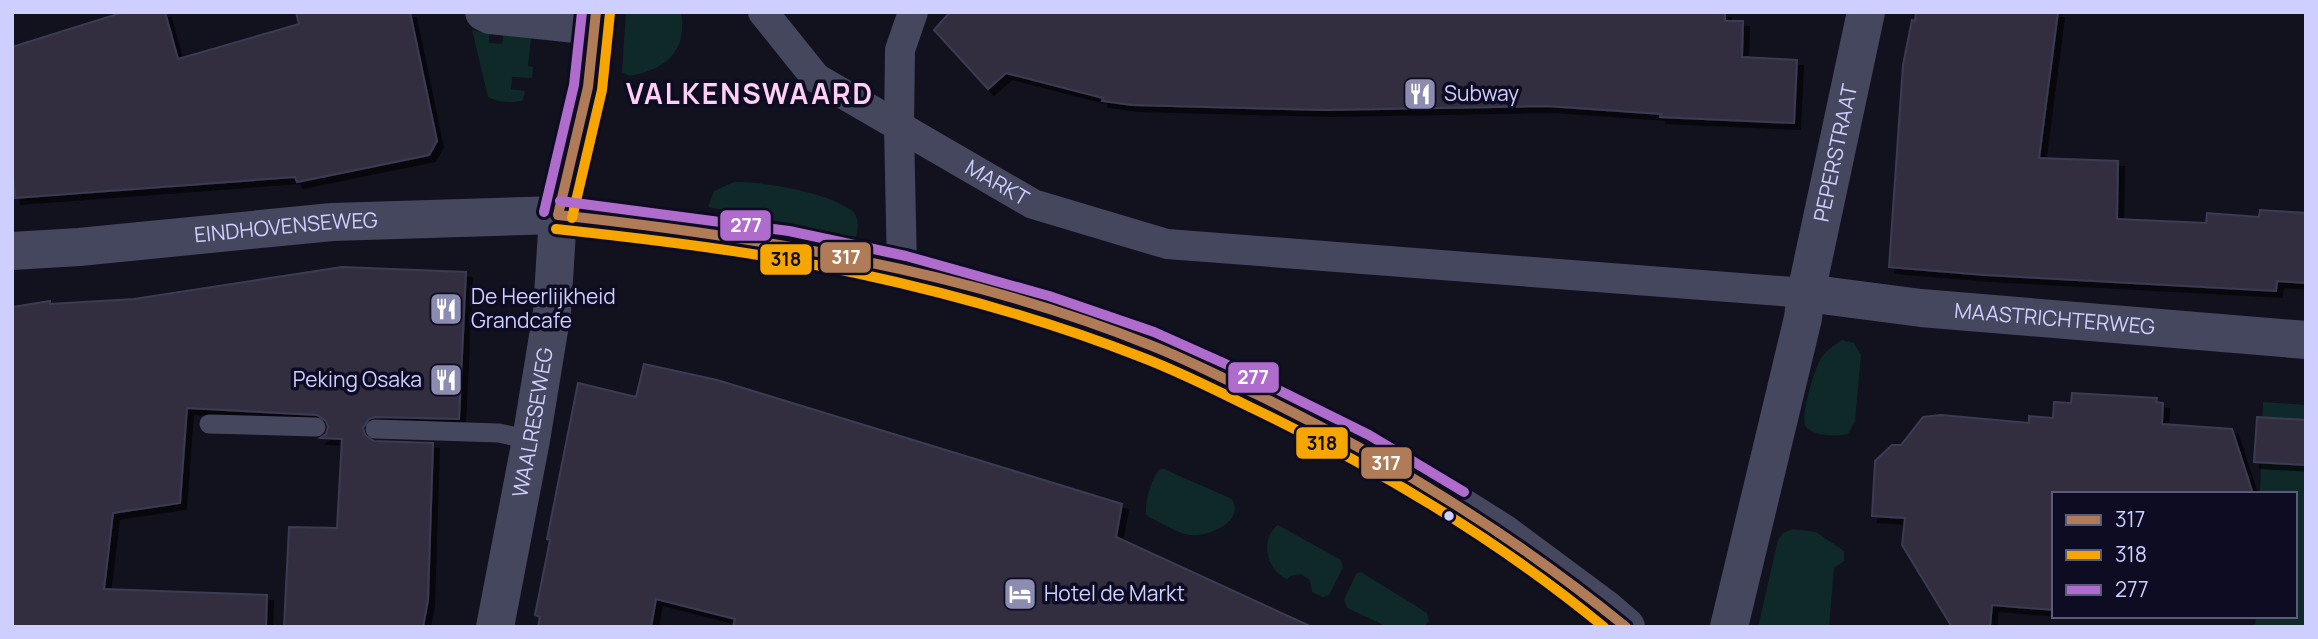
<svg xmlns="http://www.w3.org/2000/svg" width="2318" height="639" viewBox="0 0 2318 639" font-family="Manrope,sans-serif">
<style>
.green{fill:#0f2928}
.building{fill:#302f40;stroke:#3c3b52;stroke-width:2;filter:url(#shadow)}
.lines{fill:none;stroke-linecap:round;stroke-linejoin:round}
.service{stroke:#45475f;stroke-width:19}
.pedestrian{stroke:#45475f;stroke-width:30}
.minor{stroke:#45475f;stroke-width:38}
.bus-1-casing{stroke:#0d0c23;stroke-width:16}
.bus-2-casing{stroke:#0d0c23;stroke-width:16}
.bus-3-casing{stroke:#0d0c23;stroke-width:16}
.bus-1{stroke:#b07c57;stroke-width:10}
.bus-2{stroke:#f7a600;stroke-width:10}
.bus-3{stroke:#b06ccc;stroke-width:10}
.bus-dot{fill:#ceceff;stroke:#0d0c23;stroke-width:2.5}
.labels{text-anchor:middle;stroke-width:7;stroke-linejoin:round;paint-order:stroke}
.poi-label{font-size:21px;fill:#ceceff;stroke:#0d0c23;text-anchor:start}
.street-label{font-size:21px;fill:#ceceff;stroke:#0d0c23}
.district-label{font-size:28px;font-weight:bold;letter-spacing:2px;fill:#ffd0f3;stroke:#0d0c23}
.line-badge{stroke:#0d0c23;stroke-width:2.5}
.badge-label{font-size:19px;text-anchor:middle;font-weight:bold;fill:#fff}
.pale-badge-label{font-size:19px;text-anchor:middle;font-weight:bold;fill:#111}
</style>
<defs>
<filter id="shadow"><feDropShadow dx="6" dy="6" stdDeviation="0" flood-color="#0009"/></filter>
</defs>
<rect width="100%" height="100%" fill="#12111e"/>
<path class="green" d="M626 12H681C688 51 666 69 630 76L622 72Z
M472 30 489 33V43L502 44 503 35 531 38 528 66 533 67 532 78 512 77 511 89 525 91 523 100C514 104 497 102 488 97Z
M734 182C762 181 831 193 852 211 860 218 858 227 856 237L708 207 714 191Z
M1842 340 1854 343 1861 355 1855 421 1848 434C1838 437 1813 436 1806 427 1799 418 1815 368 1821 358 1826 351 1834 345 1842 340Z
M2263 402 2306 405V627H2255L2256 616H2295V494H2260Z
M1160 469H1164L1232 499C1245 522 1209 537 1190 535 1177 533 1162 523 1149 517L1146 514C1145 502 1151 478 1160 469Z
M1278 525 1341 560 1343 567 1329 595 1323 597 1312 592 1310 580 1301 574 1291 576 1287 579C1267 571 1259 539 1278 525Z
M1792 529 1816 532 1844 551V561L1834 568 1829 627H1758L1778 540 1783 533Z
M1361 572 1427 613 1429 621 1424 627H1388L1347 608 1344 600 1356 574Z"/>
<path class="building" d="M124 12H165L178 59 299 24 296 12H410L437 141 429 155 297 182 295 177 15 198 12 165V47Z
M950 12H1725V21H1743L1742 57 1797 60 1794 123 1680 118 1660 117 1661 114 1547 106 1325 110 1132 105 1102 101 1103 98 1006 73 988 89 934 30Z
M1916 12H2058L2039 158 2118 161 2117 219 2206 223 2207 213 2259 217 2260 210 2306 213V283L2277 281 2276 291 1985 275 1889 267 1903 65 1912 20 1915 21Z
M342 267 466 272 459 419 375 417 369 419 363 428 365 435 374 441 433 443 428 600 423 627H284L289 527 337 528 342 439 320 438 326 434 328 427 326 421 317 415 187 408 180 503 113 513 104 589 267 595 266 627H12V307L50 301V304L134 299Z
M644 364 717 380 1122 504 1116 537 1312 627H733L735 619 656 599 651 627H538L540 617 535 615 550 540 547 539 578 383 636 397Z
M2072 393 2157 398 2156 402 2163 403 2162 424 2232 429 2253 494H2054V610L1992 605 1990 627H1952L1902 545 1905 518 1872 516 1875 461 1892 445H1901L1923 417 1941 415 2029 423V416L2053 418 2054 402 2071 403Z
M2257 417 2306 420V465L2254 462Z"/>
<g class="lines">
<path class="service" d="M209 424 316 427
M375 429 499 433 531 440"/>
<g class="pedestrian">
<path id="s1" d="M763 12 816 78 1033 204 1167 244 1806 293"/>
<path d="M902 269 899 127 900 50 913 12"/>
</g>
<g class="minor">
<path d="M484 12 490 15 595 26"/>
<path id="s2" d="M12 251 79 247 332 222 558 215 786 245 902 269 1044 309 1149 345 1224 379 1306 419 1363 448 1457 504 1503 533 1604 608 1626 627"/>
<path id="s3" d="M1806 293 1921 308 2306 340"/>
<path id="s4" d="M495 627 531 440 552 312 558 215 588 87 596 12"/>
<path id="s5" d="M1729 627 1803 318 1806 293 1866 12"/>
</g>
<defs>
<path id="bus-1" d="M558 215C659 226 759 239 858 260 957 280 1056 307 1150 345 1186 359 1221 377 1256 394 1388 458 1512 534 1626 627
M558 215 588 87 596 12"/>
<path id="bus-2" d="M572 218 602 90 610 13
M556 229C657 240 757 252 856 273 953 294 1049 321 1141 357 1178 371 1214 389 1250 407 1376 467 1496 538 1604 627"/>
<path id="bus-3" d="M560 201 789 231 906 256 1049 296 1154 332 1230 366 1369 435 1464 492
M544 212 574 85 582 12"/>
</defs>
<use href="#bus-1" class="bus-1-casing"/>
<use href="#bus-2" class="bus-2-casing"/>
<use href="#bus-3" class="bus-3-casing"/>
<use href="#bus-1" class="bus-1"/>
<use href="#bus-2" class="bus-2"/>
<use href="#bus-3" class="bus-3"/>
</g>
<defs>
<symbol id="restaurant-square" viewBox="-11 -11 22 22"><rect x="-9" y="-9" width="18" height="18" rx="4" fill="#8c8cb0" stroke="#0d0c23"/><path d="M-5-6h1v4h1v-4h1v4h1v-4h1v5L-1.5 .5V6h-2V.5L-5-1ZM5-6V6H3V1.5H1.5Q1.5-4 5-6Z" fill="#fff"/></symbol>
<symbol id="hotel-square" viewBox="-11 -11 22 22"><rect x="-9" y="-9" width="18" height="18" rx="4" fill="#8c8cb0" stroke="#0d0c23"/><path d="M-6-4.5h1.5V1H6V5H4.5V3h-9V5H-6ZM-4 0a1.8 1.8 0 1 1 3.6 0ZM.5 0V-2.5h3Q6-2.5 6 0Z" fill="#fff"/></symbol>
</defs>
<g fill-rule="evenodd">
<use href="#restaurant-square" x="1401" y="75" width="38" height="38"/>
<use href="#restaurant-square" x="427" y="290" width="38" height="38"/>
<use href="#restaurant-square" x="427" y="361" width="38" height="38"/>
<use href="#hotel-square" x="1001" y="575" width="38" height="38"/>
</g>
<circle class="bus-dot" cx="1449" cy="516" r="6"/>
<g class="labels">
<g class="poi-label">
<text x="1444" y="101">Subway</text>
<text x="471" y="304">De Heerlijkheid<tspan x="471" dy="24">Grandcafe</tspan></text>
<text x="422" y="387" text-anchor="end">Peking Osaka</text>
<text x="1044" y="601">Hotel de Markt</text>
</g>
<g class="street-label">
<text dy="7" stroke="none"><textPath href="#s5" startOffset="486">PEPERSTRAAT</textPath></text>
<text dy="7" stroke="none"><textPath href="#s1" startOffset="294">MARKT</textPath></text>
<text dy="7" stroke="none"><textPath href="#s2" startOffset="275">EINDHOVENSEWEG</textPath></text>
<text dy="7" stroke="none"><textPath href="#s3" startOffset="250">MAASTRICHTERWEG</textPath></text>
<text dy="7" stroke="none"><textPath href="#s4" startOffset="208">WAALRESEWEG</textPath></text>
</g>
<g class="district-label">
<text x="750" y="104">VALKENSWAARD</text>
</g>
</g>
<g class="line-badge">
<rect x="719" y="209" width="53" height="33" rx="7" fill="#b06ccc"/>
<rect x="819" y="241" width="53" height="33" rx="7" fill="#b07c57"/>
<rect x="759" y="243" width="54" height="33" rx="7" fill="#f7a600"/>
<rect x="1227" y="361" width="53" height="33" rx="7" fill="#b06ccc"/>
<rect x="1295" y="426" width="54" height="34" rx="7" fill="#f7a600"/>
<rect x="1360" y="446" width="53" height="34" rx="7" fill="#b07c57"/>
</g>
<g class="badge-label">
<text x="746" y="232">277</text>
<text x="846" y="264">317</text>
<text x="1253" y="384">277</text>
<text x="1386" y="470">317</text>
</g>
<g class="pale-badge-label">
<text x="786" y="266">318</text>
<text x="1322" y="450">318</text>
</g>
<rect width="2318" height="639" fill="none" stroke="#ceceff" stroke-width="28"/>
<rect x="2052" y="492" width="245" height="126" fill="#0d0c23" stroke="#5a5a7b" stroke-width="2"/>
<rect x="2066" y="515" width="35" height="10" fill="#b07c57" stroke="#5a5a7b" stroke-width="2"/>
<text x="2115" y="527" font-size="21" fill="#ceceff">317</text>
<rect x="2066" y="550" width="35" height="10" fill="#f7a600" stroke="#5a5a7b" stroke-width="2"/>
<text x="2115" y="562" font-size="21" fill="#ceceff">318</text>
<rect x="2066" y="585" width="35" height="10" fill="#b06ccc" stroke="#5a5a7b" stroke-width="2"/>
<text x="2115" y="597" font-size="21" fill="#ceceff">277</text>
</svg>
